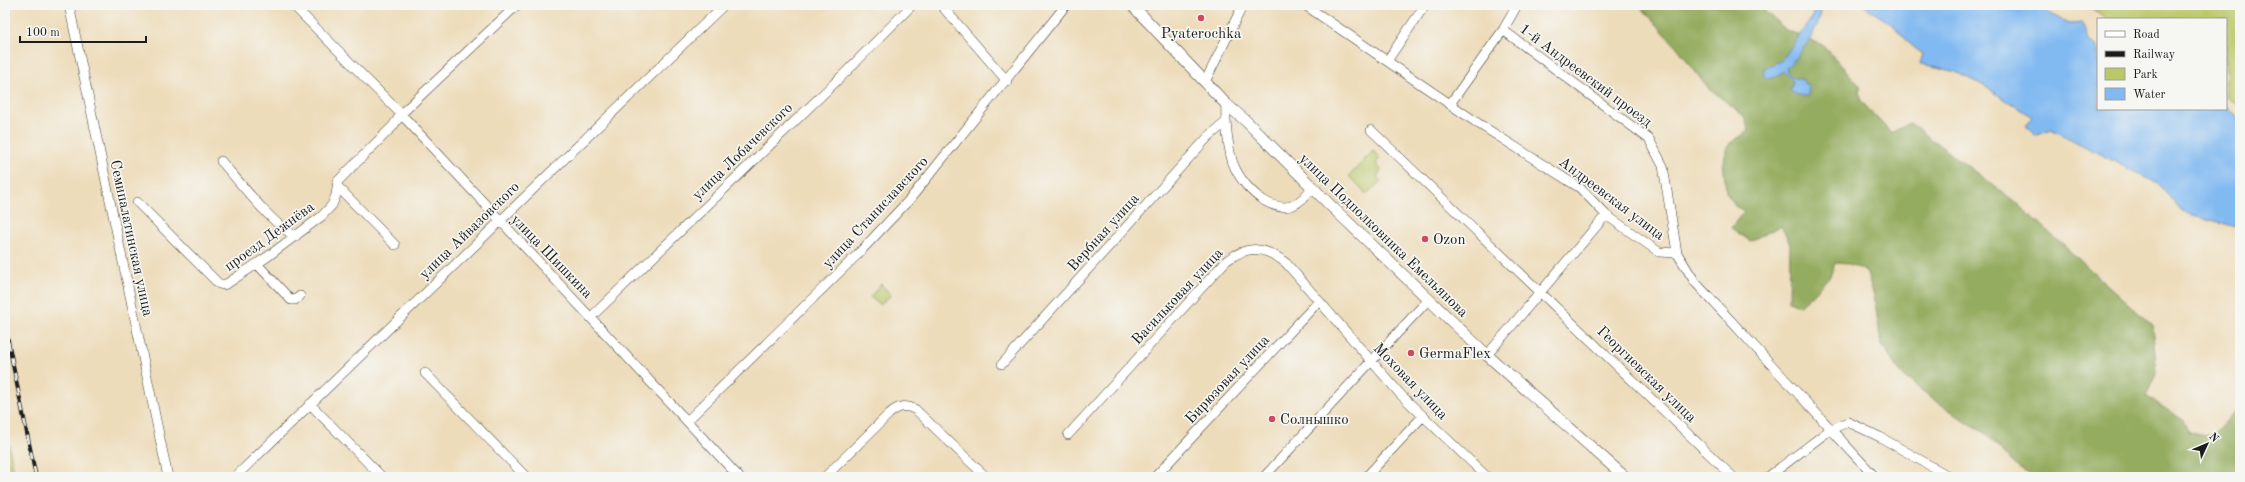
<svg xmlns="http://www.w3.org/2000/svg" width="2245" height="482" viewBox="0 0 2245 482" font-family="'Old Standard TT',serif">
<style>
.green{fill:#bbc86a;stroke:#6c7243}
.forest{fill:#94ac5e;stroke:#58643d}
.water{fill:#81b9f1;stroke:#4e6a86}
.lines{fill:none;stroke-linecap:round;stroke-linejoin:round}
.minor-casing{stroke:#3b3934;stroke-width:10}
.major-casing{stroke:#3b3934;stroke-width:12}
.minor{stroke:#fff;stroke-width:9}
.major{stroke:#fff;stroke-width:11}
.rail-casing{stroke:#1c1c1c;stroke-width:4}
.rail{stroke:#f6f6f2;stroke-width:2.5;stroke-dasharray:8;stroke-linecap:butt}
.poi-dot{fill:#d1495b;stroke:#f6f6f2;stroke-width:1.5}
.labels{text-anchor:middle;stroke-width:3.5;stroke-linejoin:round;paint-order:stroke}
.poi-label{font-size:15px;fill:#1c1c1c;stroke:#f6f6f2;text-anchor:start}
.street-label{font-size:15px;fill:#1c1c1c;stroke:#f6f6f2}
</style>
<rect width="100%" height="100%" fill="#f6f6f2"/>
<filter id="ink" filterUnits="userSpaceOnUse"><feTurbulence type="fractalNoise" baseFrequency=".025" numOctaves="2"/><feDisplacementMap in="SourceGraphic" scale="8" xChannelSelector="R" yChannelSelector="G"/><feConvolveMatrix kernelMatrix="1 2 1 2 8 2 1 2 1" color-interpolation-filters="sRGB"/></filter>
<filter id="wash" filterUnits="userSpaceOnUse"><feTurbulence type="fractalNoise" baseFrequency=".012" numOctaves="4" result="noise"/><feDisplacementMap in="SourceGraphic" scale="16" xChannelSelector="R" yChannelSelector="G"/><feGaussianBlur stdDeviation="0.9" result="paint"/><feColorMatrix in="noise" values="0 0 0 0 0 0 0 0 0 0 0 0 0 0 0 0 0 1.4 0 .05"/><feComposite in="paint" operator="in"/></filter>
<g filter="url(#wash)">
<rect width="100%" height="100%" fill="#eddcba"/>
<path class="green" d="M2086 5H2240V106L2226 97V19H2108Z
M1373 151 1380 158 1376 163 1381 170 1377 177 1381 181 1367 195 1349 176Z
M881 284 891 295 880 305 870 297Z
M5 427 15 477H5Z"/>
<path class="forest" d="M1639 5H1758L1786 30 1823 45 1860 86 1861 101 1891 133 1910 123 2014 201 2152 325 2157 372 2146 396 2183 420 2188 432 2212 436 2240 407V477L2219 471 2210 477H2035L2018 468 1986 434 1942 406 1903 376 1881 343 1874 296 1866 271 1849 264 1835 263 1830 276 1801 306 1789 301 1790 244 1781 226 1750 241 1731 228 1744 211 1735 206 1726 192 1723 161 1730 143 1749 131 1744 116 1706 86 1677 47Z"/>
<path class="water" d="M1816 5H1822C1821 28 1802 52 1786 68 1789 77 1795 78 1803 80L1805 85 1809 86 1808 96C1801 96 1794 95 1790 90L1793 81 1783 71 1776 77 1767 79 1763 75 1764 68 1782 60 1811 19Z
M1863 5H2035L2069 24 2082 23 2089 40 2098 45V109L2226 107 2240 118V228L2182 212 2158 184 2051 129 2035 135 2025 126 2032 117C1990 91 1971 71 1920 64L1923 54 1911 45 1894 26Z"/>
</g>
<g filter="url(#ink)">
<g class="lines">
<defs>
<path id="minor" d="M69 5 168 477
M293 5 401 114 739 477
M941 5 1007 81
M1305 5 1479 124 1580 188 1606 215 1659 252 1677 253 1695 282 1875 477
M300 12 308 5
M1503 30 1649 139 1663 166 1677 253
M1387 61 1425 5
M1205 82 1243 5
M1226 104C1225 119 1228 154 1235 168 1245 190 1279 222 1302 199 1306 195 1310 192 1311 187
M1450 104 1503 30 1515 9V5
M1371 130 1733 477
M221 161C238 180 274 227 296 236
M337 186 395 245
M137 202 219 284 223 285 228 283 267 257 322 216 332 205 336 195 338 181 393 126 401 114 517 5
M257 264 291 300H295L300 296
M591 317 846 72 912 5
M1487 355 1606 215
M1002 364 1208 137 1226 122
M425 373 526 477
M310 404 382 477
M687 421 857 255 910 199 1066 5
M1068 435 1226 261C1249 244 1265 247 1286 263L1401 395 1487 477
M235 477 724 5
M825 477 889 414C898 406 905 404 916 410L986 477
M1155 477 1319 301
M1264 477 1429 299
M1366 477 1423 416
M1768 477 1831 429 1848 422 1880 437 1950 477"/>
<path id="major" d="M1132 5 1226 104 1246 121 1331 206 1487 355 1625 477"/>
</defs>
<use href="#minor" class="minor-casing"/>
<use href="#major" class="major-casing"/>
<use href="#minor" class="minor"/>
<use href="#major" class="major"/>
<defs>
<path id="rail" d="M5 326 36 477"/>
</defs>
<use href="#rail" class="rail-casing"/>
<use href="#rail" class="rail"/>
</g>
</g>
<g class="poi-dot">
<circle cx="1201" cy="18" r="4"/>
<circle cx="1425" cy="239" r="4"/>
<circle cx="1411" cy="353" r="4"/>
<circle cx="1272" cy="419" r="4"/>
</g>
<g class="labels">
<g class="poi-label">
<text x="1201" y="38" text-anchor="middle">Pyaterochka</text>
<text x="1433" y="244">Ozon</text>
<text x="1419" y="358">GermaFlex</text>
<text x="1280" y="424">Солнышко</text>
</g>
<g class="street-label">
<text transform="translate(1586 75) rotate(37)" y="5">1-й Андреевский проезд</text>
<text transform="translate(742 151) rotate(-44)" y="5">улица Лобачевского</text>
<text transform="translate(1612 198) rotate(37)" y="5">Андреевская улица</text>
<text transform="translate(875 212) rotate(-47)" y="5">улица Станиславского</text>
<text transform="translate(469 230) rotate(-44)" y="5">улица Айвазовского</text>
<text transform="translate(1103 232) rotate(-48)" y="5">Вербная улица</text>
<text transform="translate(1384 235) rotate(44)" y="5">улица Подполковника Емельянова</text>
<text transform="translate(269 236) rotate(-36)" y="5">проезд Дежнёва</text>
<text transform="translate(132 238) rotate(78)" y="5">Семипалатинская улица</text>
<text transform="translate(552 256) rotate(46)" y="5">улица Шишкина</text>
<text transform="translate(1177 296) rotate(-47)" y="5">Васильковая улица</text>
<text transform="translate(1647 374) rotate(44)" y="5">Георгиевская улица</text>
<text transform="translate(1227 379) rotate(-47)" y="5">Бирюзовая улица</text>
<text transform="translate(1411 381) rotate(46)" y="5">Моховая улица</text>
</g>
</g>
<rect width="2245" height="482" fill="none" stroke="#f6f6f2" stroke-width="20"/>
<rect x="2097" y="18" width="130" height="92" fill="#f6f6f2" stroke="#9f9f9c"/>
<rect x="2105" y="31" width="20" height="6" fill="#ffffff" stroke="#9f9f9c"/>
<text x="2133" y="38" font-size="12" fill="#1c1c1c">Road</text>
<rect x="2105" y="51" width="20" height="6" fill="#1c1c1c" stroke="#9f9f9c"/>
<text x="2133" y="58" font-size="12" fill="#1c1c1c">Railway</text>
<rect x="2105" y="68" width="20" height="12" fill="#bbc86a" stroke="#9f9f9c"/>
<text x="2133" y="78" font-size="12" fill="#1c1c1c">Park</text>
<rect x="2105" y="88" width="20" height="12" fill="#81b9f1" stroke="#9f9f9c"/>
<text x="2133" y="98" font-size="12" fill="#1c1c1c">Water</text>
<g transform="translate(2207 444) rotate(46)" stroke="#f6f6f2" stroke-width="3" paint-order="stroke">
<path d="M0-3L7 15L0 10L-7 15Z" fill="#1c1c1c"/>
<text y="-6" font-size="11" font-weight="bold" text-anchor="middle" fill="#1c1c1c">N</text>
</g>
<path d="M20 36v6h126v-6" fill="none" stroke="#1c1c1c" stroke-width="2"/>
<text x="26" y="36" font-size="12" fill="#1c1c1c" stroke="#f6f6f2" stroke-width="3" paint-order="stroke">100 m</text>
</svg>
